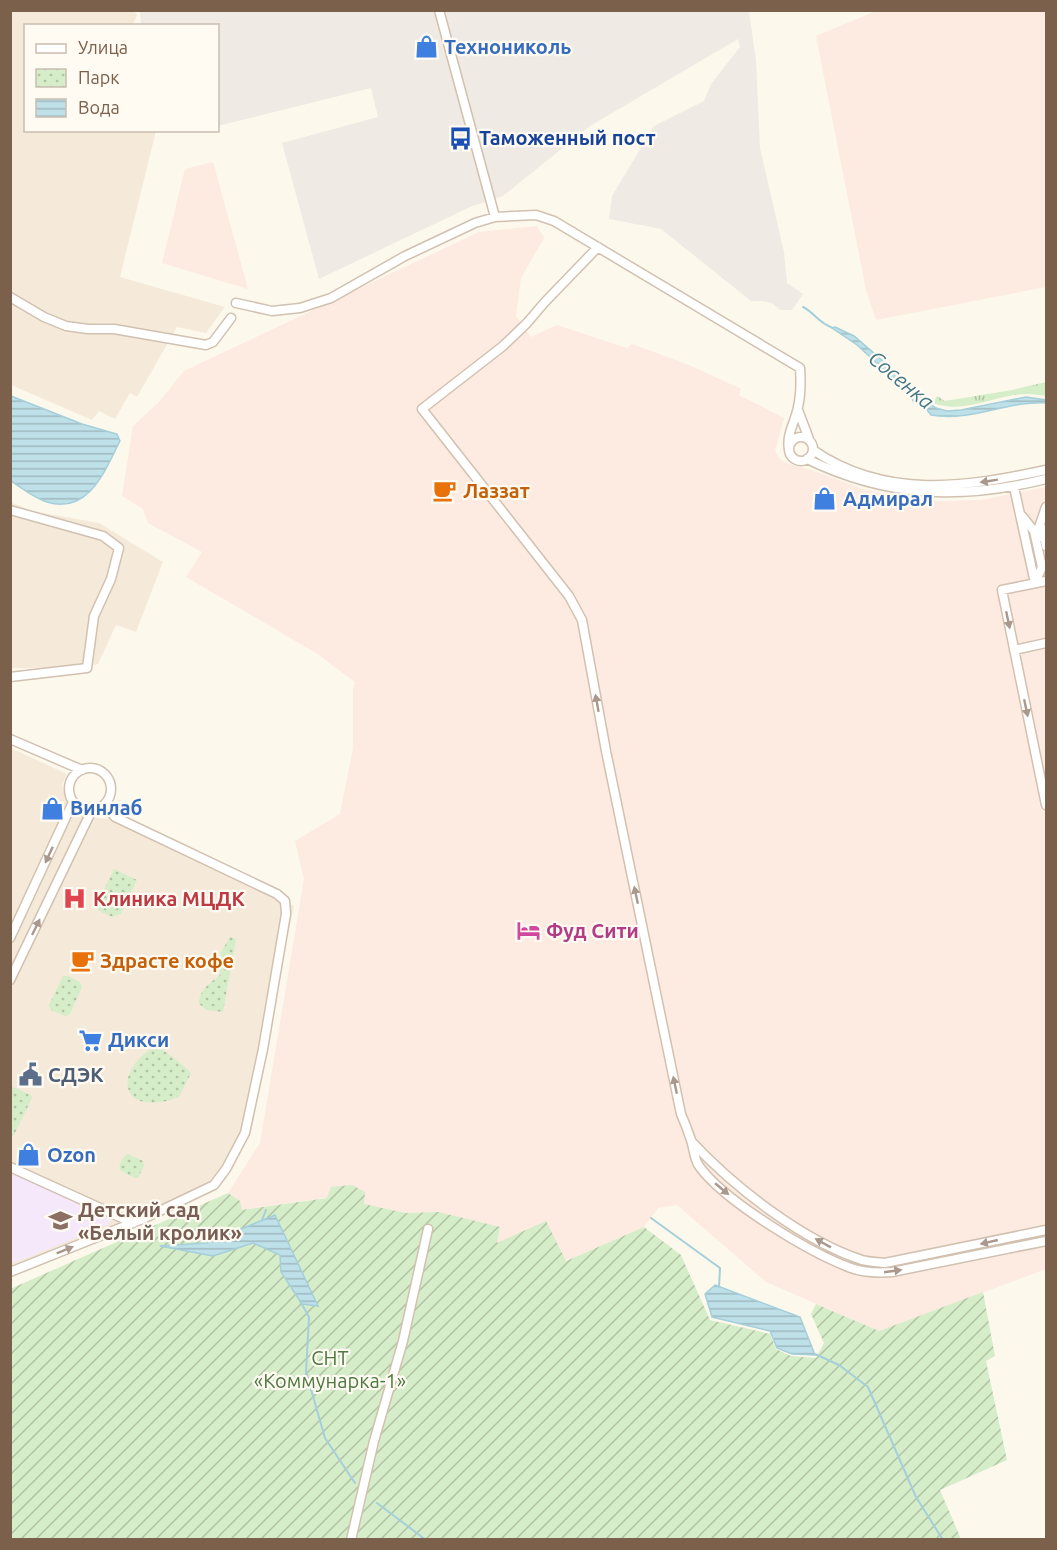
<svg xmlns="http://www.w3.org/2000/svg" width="1057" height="1550" viewBox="0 0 1057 1550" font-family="Ubuntu,sans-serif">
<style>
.residential{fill:#f5eada}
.commercial{fill:#fdeae0}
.industrial{fill:#efeae4}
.education{fill:#f5e8fa}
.grass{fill:url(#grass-tufts)}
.park{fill:url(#park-dots)}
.garden{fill:url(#garden-furrows)}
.water{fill:url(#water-rules);stroke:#a4cfdb;stroke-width:1.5}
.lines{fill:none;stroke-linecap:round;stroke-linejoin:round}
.stream{stroke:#a4cfdb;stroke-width:2}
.minor-casing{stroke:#d1c1b0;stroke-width:11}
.minor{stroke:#fff;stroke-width:8}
.oneway{fill:#a9988b}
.labels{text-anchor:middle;stroke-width:4.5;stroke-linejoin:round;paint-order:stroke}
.shop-label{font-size:20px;font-weight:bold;fill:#366cbe;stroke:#fffbf3;text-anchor:start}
.transit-label{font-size:20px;font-weight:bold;fill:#164399;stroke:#fffbf3;text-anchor:start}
.food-label{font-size:20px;font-weight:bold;fill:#c56008;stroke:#fffbf3;text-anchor:start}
.health-label{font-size:20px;font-weight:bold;fill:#be3a42;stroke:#fffbf3;text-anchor:start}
.hotel-label{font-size:20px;font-weight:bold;fill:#b23c85;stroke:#fffbf3;text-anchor:start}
.service-label{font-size:20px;font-weight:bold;fill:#4e5e75;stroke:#fffbf3;text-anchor:start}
.education-label{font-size:20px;font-weight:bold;fill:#785e54;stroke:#fffbf3;text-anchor:start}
.park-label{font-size:20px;fill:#4d7a41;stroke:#fffbf3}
.water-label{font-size:21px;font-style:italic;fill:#427787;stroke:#fffbf3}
</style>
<defs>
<pattern id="grass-tufts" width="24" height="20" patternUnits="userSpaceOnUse" patternTransform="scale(1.5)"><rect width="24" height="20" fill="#d5edc8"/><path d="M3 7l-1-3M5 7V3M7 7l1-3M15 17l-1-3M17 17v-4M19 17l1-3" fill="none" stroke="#b2c3a5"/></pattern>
<pattern id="park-dots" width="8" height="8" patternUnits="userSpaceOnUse" patternTransform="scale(1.5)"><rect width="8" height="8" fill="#d5edc8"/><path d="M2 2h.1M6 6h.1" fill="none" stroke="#b2c3a5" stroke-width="1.8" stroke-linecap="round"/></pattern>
<pattern id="garden-furrows" width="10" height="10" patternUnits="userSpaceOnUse" patternTransform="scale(1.5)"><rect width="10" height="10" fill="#d5edc8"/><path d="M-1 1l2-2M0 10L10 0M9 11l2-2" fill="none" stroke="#b2c3a5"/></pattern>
<pattern id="water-rules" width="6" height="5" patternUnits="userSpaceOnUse" patternTransform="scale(1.5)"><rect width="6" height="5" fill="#bee0e9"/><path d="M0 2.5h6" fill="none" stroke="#9fb9bf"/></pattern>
</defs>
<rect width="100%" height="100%" fill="#fdf8ec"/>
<path class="residential" d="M11 11H134L137 15 133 25 26 26V130L156 131 120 277 225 307 206 333 177 327 137 397 130 393 115 419 99 411 92 420 11 385Z
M10 502 32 511 99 523 163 562 136 632 116 625 98 664 80 668H11Z
M11 748 67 774 62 785 66 797 73 808 89 817 110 819 294 906 266 1037 252 1125 226 1179 212 1192 131 1229 11 1277Z"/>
<path class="commercial" d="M876 11H1046V287L876 320 866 290 816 36Z
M213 162 248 289 162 263 185 169Z
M537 226 544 238 521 278 516 316 531 337 557 325 627 348 632 344 689 365 741 389 739 395 784 418 775 451 781 460 789 464 814 471 863 489 903 498 938 501 981 500 1046 487V1269L879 1331 766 1282 677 1205 658 1208 644 1227 565 1261 497 1243 500 1228 439 1212 406 1213 364 1204 365 1192 241 1210 240 1201 228 1193 260 1143 304 879 295 841 340 814 353 749V689L355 682 316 653 186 577 202 552 148 523 143 509 122 496 133 426 158 403 184 371 479 232Z"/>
<path class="industrial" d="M140 11H749L756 61 760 148 784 252 787 283 803 294 792 310H780L772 303 763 301H751L661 229 609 219 612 196 654 126 704 101 711 84 740 47 738 39 590 126 503 196 470 207 319 279 282 143 378 117 371 88 218 126V26L141 25Z"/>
<path class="education" d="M11 1171 111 1217 108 1225 11 1264Z"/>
<path class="grass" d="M1046 382V396C1040 395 1034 394 1027 394 995 394 966 415 933 403L937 396 945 401 1012 390Z"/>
<path class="park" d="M114 869 137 880 121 914 112 917 99 911 96 906Z
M230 937 236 939 223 1012 207 1010 199 1004C199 990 210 983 220 975L221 952Z
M63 976H68L80 982 82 987 70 1014 65 1016 51 1010 49 1005Z
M156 1047C164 1049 186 1067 191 1073L179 1097C166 1103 133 1109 128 1088 124 1073 142 1051 156 1047Z
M13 1087 31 1095 32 1098 14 1135 11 1137V1088Z
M128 1154 143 1161 144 1166 138 1178H134L120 1170C118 1165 123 1156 128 1154Z"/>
<path class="garden" d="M352 1185 365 1192 364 1204 406 1213 439 1212 500 1227 497 1243 546 1221 566 1261 644 1227 681 1255 710 1320 770 1334 776 1349 791 1356 816 1358 824 1343 811 1314 816 1304 879 1331 983 1292 995 1356 986 1361 1007 1460 940 1490 961 1539H11L10 1289 228 1193 240 1201 242 1210 327 1198 331 1187Z"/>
<path class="water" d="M835 327 854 336 912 386 921 398 936 408 947 411 961 410 1026 397 1046 400V403C1005 401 972 422 931 415L923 405 914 402 905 389 857 345 832 328Z
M11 396 82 424 117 434 120 441C105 470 89 515 47 502 34 498 22 488 11 481Z
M275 1215 318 1306 302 1304 281 1272 280 1255 253 1243 213 1256 160 1246 207 1243Z
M715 1285 800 1317 815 1355 792 1354 777 1348 770 1331 712 1317 705 1294Z"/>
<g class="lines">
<path class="stream" d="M803 307C815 313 818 323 833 328
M651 1218 720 1268 719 1287
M262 1220 266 1210
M300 1301 309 1317 306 1372 325 1438 355 1483
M815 1354 839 1365 868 1387 916 1497 943 1540
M377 1503 426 1540"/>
<defs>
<path id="minor" d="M439 10 495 217
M598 247 544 303 527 323 503 346 422 409 569 596 582 620 606 751 681 1114C685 1123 688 1131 691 1140 694 1149 694 1159 699 1166 724 1201 810 1253 851 1268 864 1273 877 1273 892 1272L1046 1241
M10 297 44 317 66 326 88 329H114L206 345 213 342 231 318
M236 303 272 311 300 308 331 298 405 256 475 223 495 217 536 215 554 221 800 368C801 382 801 394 798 407 795 423 786 434 789 450
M798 410 809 439
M789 449a12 12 0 1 1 24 0a12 12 0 1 1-24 0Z
M813 450C886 500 966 487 1046 470
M807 459C887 498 961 500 1046 479
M1014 487 1035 583
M10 510 103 536 119 548 111 579 94 616 87 668 10 677
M1022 516 1034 531 1042 567 1035 583
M1043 529 1046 546
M1040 537 1038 530 1046 507
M1046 581 1002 590 1046 805
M1014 650 1046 643
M10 739 82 770
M69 789a21 21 0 1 1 42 0a21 21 0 1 1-42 0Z
M10 938 73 802
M10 980 92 810
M692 1142C734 1187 803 1241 862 1260 869 1262 877 1262 885 1263L1046 1230
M10 1167 133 1223
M10 1272 145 1218 214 1185 226 1169 245 1133 263 1049 286 914 285 901 277 894 115 817 104 805
M351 1540 374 1441 403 1341 428 1229"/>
</defs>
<use href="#minor" class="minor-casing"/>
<use href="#minor" class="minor"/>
</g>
<defs><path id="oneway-solid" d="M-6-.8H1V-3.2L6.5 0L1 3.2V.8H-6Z" transform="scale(1.5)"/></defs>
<g class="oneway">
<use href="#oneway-solid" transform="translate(989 481) rotate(171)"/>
<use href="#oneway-solid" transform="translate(1008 620) rotate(78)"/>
<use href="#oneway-solid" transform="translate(597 703) rotate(-100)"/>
<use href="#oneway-solid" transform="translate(1026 708) rotate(78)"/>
<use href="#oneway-solid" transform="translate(49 855) rotate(115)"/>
<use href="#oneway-solid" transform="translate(636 895) rotate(-102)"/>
<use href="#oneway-solid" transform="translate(36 927) rotate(-64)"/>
<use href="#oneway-solid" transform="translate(675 1085) rotate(-102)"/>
<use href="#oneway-solid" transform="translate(722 1189) rotate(40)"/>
<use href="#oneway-solid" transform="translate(989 1242) rotate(167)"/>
<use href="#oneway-solid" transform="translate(823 1243) rotate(-151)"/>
<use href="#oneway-solid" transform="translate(65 1250) rotate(-22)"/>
<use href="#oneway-solid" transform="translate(893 1271) rotate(-8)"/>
</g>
<defs>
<symbol id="shop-bare" viewBox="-9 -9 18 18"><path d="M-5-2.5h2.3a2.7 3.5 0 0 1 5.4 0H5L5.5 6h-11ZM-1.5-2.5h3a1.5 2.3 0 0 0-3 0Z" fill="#3f7fe0" stroke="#fffbf3" stroke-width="2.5" paint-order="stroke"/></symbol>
<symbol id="bus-bare" viewBox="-9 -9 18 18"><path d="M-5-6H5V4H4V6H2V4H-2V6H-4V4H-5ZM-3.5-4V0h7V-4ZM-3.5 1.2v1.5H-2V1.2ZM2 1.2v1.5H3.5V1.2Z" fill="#1a4fb4" stroke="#fffbf3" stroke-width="2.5" paint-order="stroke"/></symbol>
<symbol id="cafe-bare" viewBox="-9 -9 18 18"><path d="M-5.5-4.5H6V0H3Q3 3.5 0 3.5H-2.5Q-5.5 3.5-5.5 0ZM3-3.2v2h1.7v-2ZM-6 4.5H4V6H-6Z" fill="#e8710a" stroke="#fffbf3" stroke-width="2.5" paint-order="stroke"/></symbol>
<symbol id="hospital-bare" viewBox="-9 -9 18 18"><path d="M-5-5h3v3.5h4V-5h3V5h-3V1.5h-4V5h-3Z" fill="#e0444e" stroke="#fffbf3" stroke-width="2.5" paint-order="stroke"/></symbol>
<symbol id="hotel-bare" viewBox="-9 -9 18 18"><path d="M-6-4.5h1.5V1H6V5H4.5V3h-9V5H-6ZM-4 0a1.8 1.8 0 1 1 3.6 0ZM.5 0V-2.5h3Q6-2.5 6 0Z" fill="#d1479c" stroke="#fffbf3" stroke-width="2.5" paint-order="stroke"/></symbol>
<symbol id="supermarket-bare" viewBox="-9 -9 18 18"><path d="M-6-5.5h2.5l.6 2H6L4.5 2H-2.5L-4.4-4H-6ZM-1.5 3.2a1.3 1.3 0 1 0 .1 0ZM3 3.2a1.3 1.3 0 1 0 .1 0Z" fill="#3f7fe0" stroke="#fffbf3" stroke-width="2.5" paint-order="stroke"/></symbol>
<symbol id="civic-bare" viewBox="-9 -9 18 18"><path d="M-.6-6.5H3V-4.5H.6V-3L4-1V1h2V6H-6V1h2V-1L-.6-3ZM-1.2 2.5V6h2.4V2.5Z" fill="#5c6f8a" stroke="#fffbf3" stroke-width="2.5" paint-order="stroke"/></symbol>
<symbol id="school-bare" viewBox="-9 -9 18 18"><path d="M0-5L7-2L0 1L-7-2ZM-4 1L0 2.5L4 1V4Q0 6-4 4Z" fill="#8d6e63" stroke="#fffbf3" stroke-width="2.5" paint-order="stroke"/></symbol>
</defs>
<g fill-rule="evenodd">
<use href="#shop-bare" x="410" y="30" width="33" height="33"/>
<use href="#bus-bare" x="444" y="122" width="33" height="33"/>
<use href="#cafe-bare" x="428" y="474" width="33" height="33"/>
<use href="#shop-bare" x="808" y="482" width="33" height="33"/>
<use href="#shop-bare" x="36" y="792" width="33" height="33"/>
<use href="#hospital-bare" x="58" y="882" width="33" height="33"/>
<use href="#hotel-bare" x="512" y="914" width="33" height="33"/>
<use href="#cafe-bare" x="66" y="944" width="33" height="33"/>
<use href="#supermarket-bare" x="74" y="1024" width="33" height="33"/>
<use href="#civic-bare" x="14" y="1058" width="33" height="33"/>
<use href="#shop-bare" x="12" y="1138" width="33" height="33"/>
<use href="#school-bare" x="44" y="1204" width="33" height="33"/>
</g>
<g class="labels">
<g class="shop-label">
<text x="444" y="54">Технониколь</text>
<text x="843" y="506">Адмирал</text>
<text x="70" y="815">Винлаб</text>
<text x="108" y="1047">Дикси</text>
<text x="47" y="1162">Ozon</text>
</g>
<g class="transit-label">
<text x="479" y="145">Таможенный пост</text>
</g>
<g class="food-label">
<text x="463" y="498">Лаззат</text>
<text x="100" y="968">Здрасте кофе</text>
</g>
<g class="health-label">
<text x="93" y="906">Клиника МЦДК</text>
</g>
<g class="hotel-label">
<text x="546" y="938">Фуд Сити</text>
</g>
<g class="service-label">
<text x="48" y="1082">СДЭК</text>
</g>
<g class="education-label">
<text x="78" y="1217">Детский сад<tspan x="78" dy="23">«Белый кролик»</tspan></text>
</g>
<g class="park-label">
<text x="330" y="1365">СНТ<tspan x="330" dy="23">«Коммунарка-1»</tspan></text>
</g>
<g class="water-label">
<text transform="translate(901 380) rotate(40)" y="7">Сосенка</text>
</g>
</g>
<rect width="1057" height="1550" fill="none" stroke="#7b604c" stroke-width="24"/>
<rect x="24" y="24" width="195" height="108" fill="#fffbf3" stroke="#cabdb0" stroke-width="1.5"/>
<rect x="36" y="44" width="30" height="9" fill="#ffffff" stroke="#cabdb0" stroke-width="1.5"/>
<text x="78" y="54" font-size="18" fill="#7b604c">Улица</text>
<rect x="36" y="69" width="30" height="18" fill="url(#park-dots)" stroke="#cabdb0" stroke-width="1.5"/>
<text x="78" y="84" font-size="18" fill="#7b604c">Парк</text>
<rect x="36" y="99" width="30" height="18" fill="url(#water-rules)" stroke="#cabdb0" stroke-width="1.5"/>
<text x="78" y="114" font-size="18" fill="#7b604c">Вода</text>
</svg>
